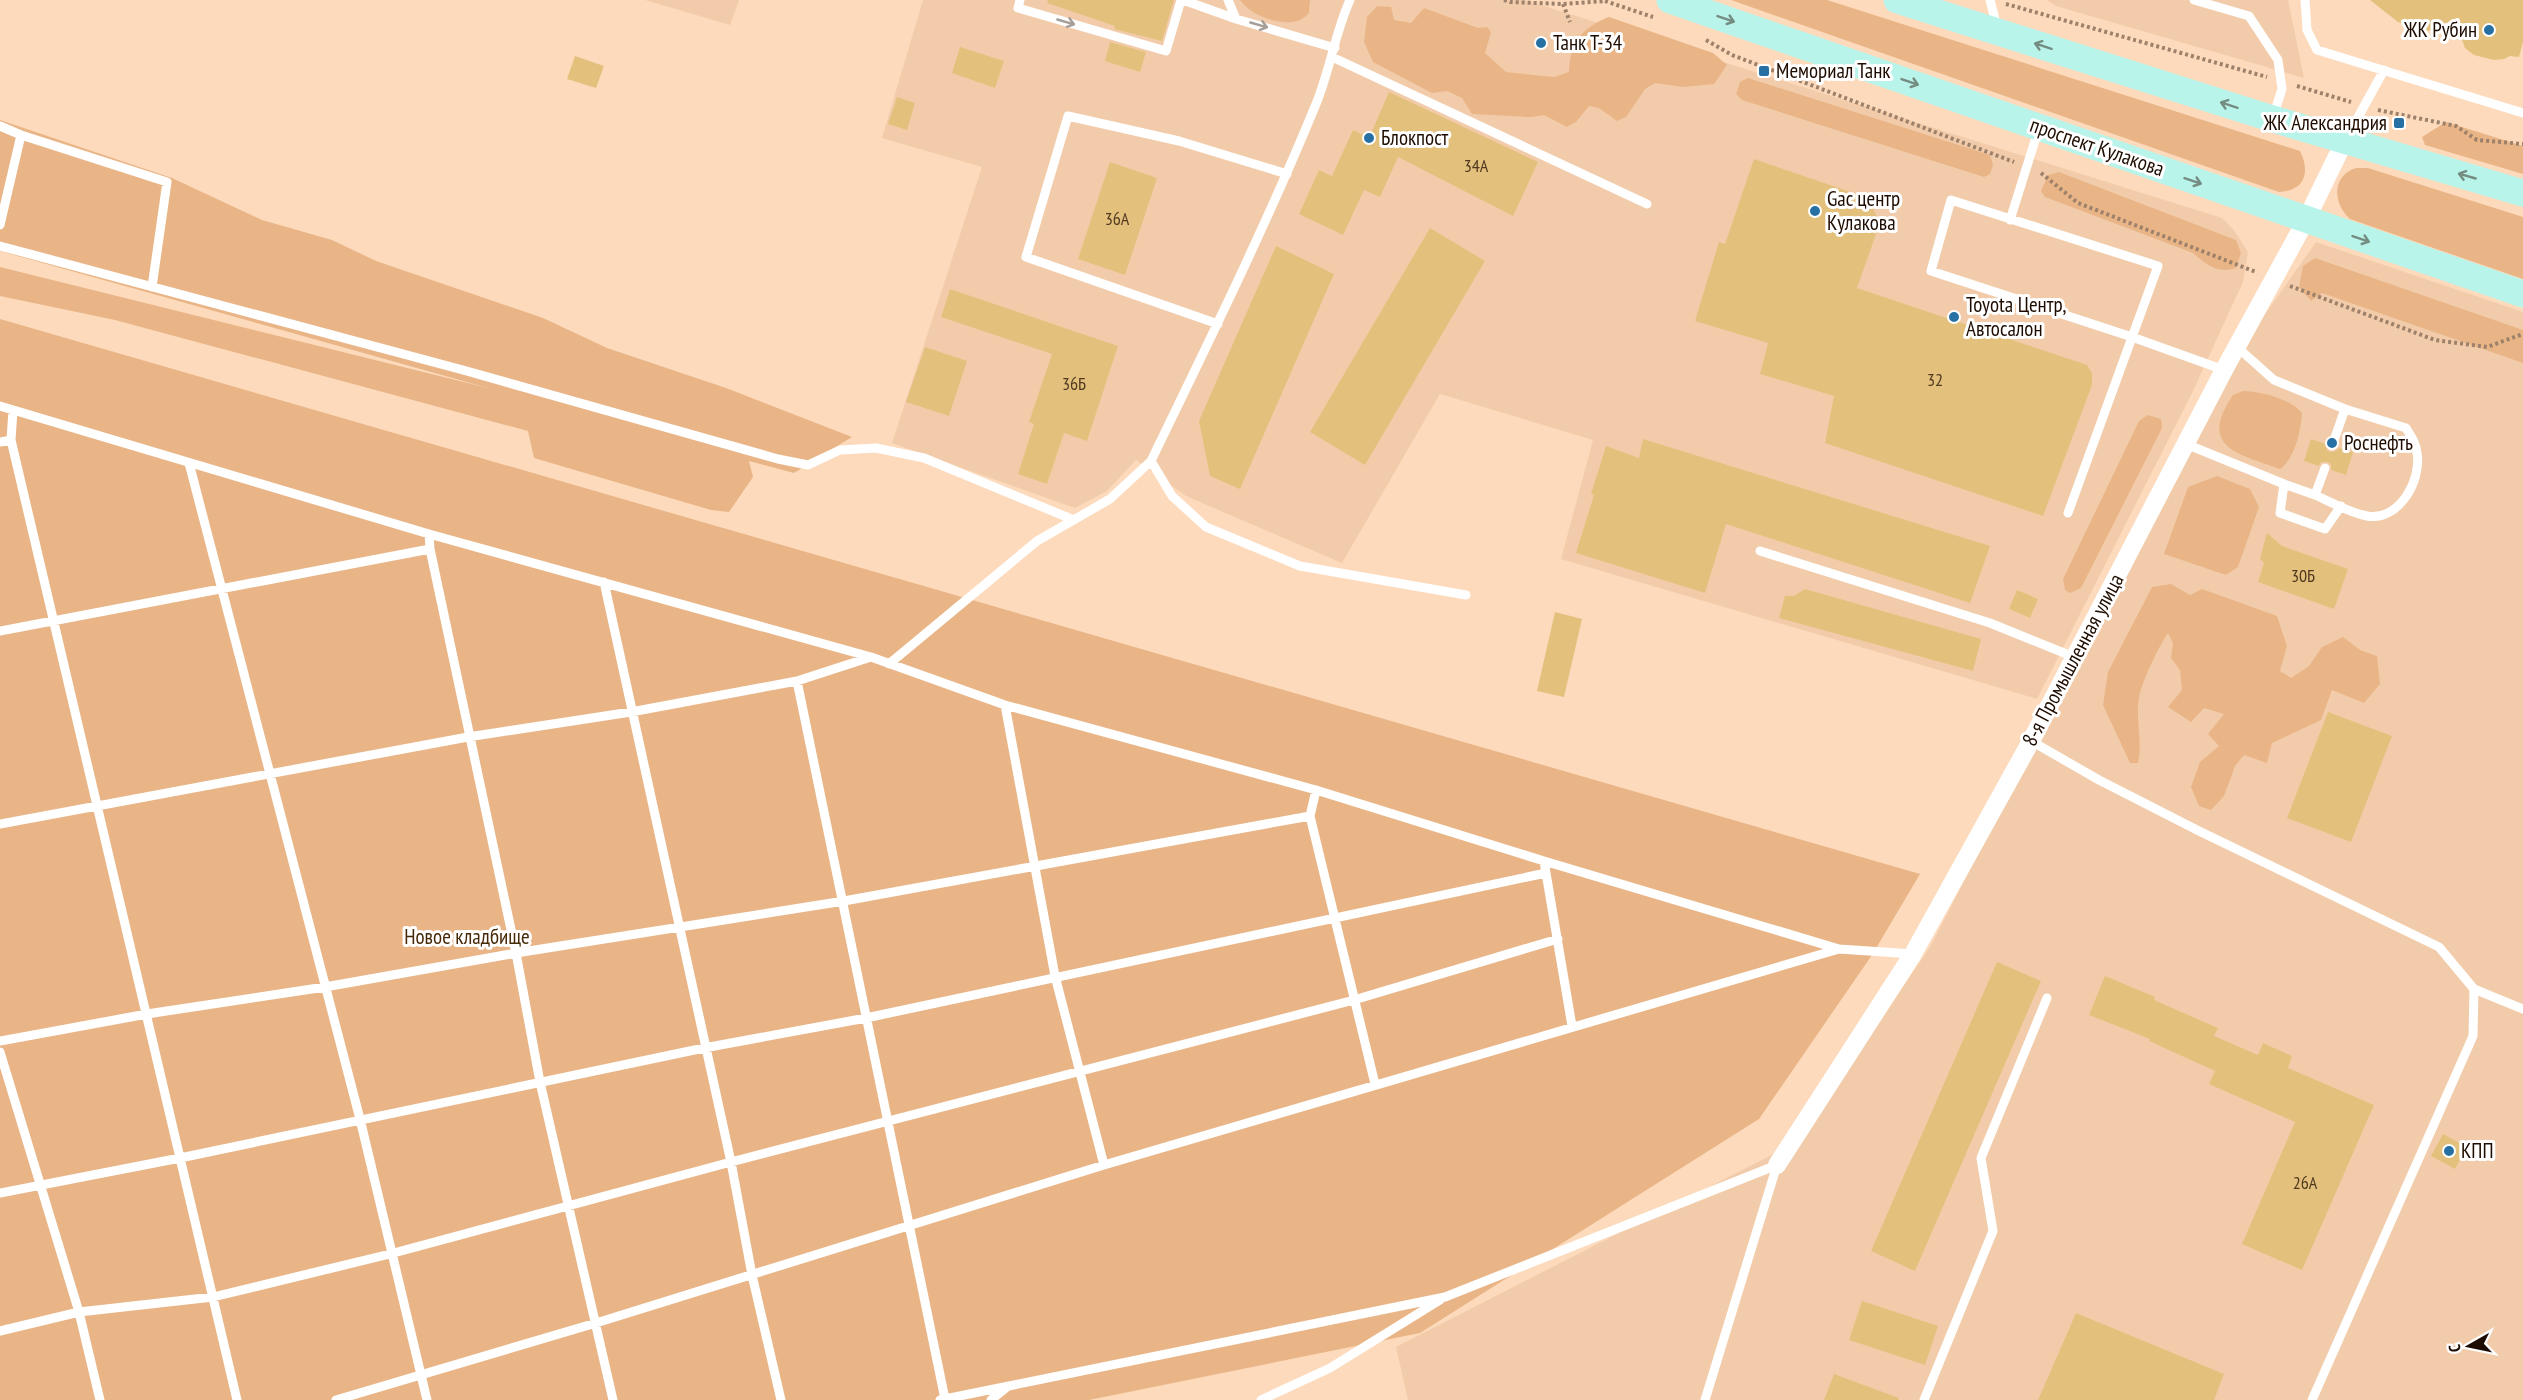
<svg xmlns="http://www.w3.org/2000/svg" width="2523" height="1400" viewBox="0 0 2523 1400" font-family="'PT Sans Narrow',sans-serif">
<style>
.built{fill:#f2ccaa}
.green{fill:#e9b587}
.building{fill:#e3c17d}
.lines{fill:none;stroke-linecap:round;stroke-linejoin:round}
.path{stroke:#9d816a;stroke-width:4;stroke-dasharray:3 3;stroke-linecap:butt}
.lane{stroke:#fff;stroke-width:9}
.street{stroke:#fff;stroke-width:18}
.primary{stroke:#b9f4eb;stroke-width:27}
.oneway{stroke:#748c81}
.oneway2{stroke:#a59e99}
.poi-dot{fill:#2670a3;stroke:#fff;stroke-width:2}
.labels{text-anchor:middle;stroke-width:6;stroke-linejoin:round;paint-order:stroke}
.number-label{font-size:18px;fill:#50391f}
.poi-label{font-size:21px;fill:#1f0c00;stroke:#fff;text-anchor:start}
.street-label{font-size:21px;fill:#1f0c00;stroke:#fff}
.park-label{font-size:21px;fill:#472907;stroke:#fff}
</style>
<rect width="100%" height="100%" fill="#fddabb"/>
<path class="built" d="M645 0H739L730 25Z
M923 0H1525L2222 218 2233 229 2248 252 2243 282 2192 393 2037 699 1561 559 1593 440 1440 394 1342 563 1186 496 1136 460 1107 491 1075 508 892 443 982 167 882 138Z
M2047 0H2288L2304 78 2056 6Z
M2316 242 2523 312V1400H1408L1396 1347 1799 1141 1930 947 2237 354Z"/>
<path class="green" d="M1240 0H1310L1309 13C1306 16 1302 20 1297 21 1279 26 1250 15 1240 0Z
M1731 0H1827L2300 151C2311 173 2304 191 2279 192Z
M1377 6 1391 7 1394 20 1411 23 1424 8 1478 28 1487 27 1491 32 1485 53 1506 72 1554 77 1569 72C1570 43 1581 28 1609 17L1713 53 1727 65 1714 84 1683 87 1655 83 1645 89 1626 117 1617 121 1599 108 1589 106 1576 122 1567 127 1544 115 1531 117 1472 114 1462 98 1447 91 1432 93 1373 62 1364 42 1367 17Z
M1748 78 1990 155 1993 165 1990 174 1984 177 1742 100 1736 94 1740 82Z
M0 120 172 178 262 220 332 240 376 261 543 318 607 348 726 388 852 437 794 473 749 461 753 477 729 512 711 510 534 458 528 431 115 320 0 296V267L488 388 0 251Z
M2446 122 2523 146V174L2425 145 2422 137Z
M2356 168H2368L2523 217V279L2350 219C2333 204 2331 176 2356 168Z
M2059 172 2236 240 2241 253 2236 268C2217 274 2207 265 2193 253L2045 197 2041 191 2048 175Z
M2315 258 2523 330V363L2322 293 2311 301 2299 287 2303 266Z
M0 319 1920 874 1872 955 1759 1119 1420 1333 1089 1400H0Z
M2243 391C2260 391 2291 399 2302 413 2301 430 2295 459 2280 469 2239 454 2197 448 2233 395Z
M2148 415 2161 419 2162 428 2081 588 2070 593 2065 590 2063 579 2139 421Z
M2217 476 2250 489 2259 507 2238 567 2226 575 2164 554 2188 487Z
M2171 584 2190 595 2202 589 2277 616 2287 646 2280 671 2291 678 2309 666 2322 647 2343 637 2360 650 2377 656 2380 684 2364 703 2332 690 2321 720 2272 743 2267 763 2244 755 2235 766 2224 796 2211 810 2199 806 2191 787 2200 762 2219 746 2208 734 2224 714 2204 708 2191 722 2168 707 2182 690 2180 670 2171 658 2173 643 2168 633C2158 648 2143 679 2139 697 2135 719 2143 742 2138 763H2130L2103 705 2108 672 2152 587Z"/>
<path class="building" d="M1048 0H1174L1162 41 1114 29 1115 26 1047 3Z
M2370 0H2523V42L2519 57 2510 56 2504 59 2494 60 2474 55 2465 48 2462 40 2454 39 2457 18 2428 31 2416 30 2398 22Z
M1110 42 1146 52 1140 72 1105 61Z
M960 47 1004 61 995 88 952 73Z
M575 56 604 66 596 88 567 79Z
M1389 92 1538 162 1513 216 1398 157 1380 197 1364 190 1343 235 1299 214 1319 170 1332 176 1353 130 1369 138Z
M897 97 915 103 907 130 888 124Z
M1754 159 1868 198 1880 223 1857 288 2087 365 2092 373V385L2043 516 1825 443 1834 396 1760 374 1768 343 1695 321 1719 242 1725 244Z
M1110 162 1157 178 1125 275 1078 259Z
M1430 228 1485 261 1365 465 1310 432Z
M1276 246 1334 274 1240 489 1210 476 1199 421Z
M950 289 1118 346 1087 441 1064 433 1047 484 1018 474 1034 424 1029 422 1052 354 941 317Z
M925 347 967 361 949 416 906 402Z
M1643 439 1990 546 1970 603 1726 524 1705 593 1576 553 1594 495 1591 494 1606 446 1639 458Z
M2311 439 2326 444 2327 450 2330 452 2336 451 2339 448 2353 452 2346 475 2331 470V464L2327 462H2321L2319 466 2304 461Z
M2267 533 2282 546 2348 569 2334 609 2258 582 2264 563 2260 559Z
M1805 589 1981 639 1973 671 1779 618 1785 596H1794Z
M2017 590 2038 599 2030 618 2009 609Z
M1555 612 1582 619 1564 697 1537 691Z
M2328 712 2392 736 2351 842 2287 818Z
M1997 962 2041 981 1915 1271 1871 1251Z
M2105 976 2155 997 2154 1000 2218 1028 2214 1036 2258 1055 2263 1043 2292 1056 2288 1068 2374 1105 2302 1270 2242 1244 2295 1122 2209 1084 2215 1071 2149 1041 2150 1039 2089 1015Z
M2443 1134 2467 1147 2455 1169 2431 1156Z
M1862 1301 1938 1326 1925 1365 1849 1340Z
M2076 1313 2224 1374 2214 1400H2038Z
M1834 1374 1899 1398 1898 1400H1824Z"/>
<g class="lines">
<path class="path" d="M1504 0 1510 2 1563 4 1605 1
M1605 1 1653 17
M1563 4 1570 22
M2006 4 2267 77
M1706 40 1732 55 2014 162
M2297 86 2351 102
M2378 110 2456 126 2477 140 2523 144
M2041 173 2078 203 2256 272
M2290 286 2435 340 2487 347 2523 334"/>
<path class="lane" d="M1020 0 1018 8 1166 51 1181 0
M1183 0 1236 19 1335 48
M1228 0 1236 19
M1350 0C1335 33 1330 70 1316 104 1266 226 1208 343 1151 461L1172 496 1206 527 1300 566 1466 595
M1990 0 1997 27
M2194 0 2249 16 2278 60 2282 89 2273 117
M2305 0 2307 30 2317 50 2523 113
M1332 57 1647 204
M0 126 21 135 0 225
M21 135 167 182 152 287
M2346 139 2384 70
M2010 220 2038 131
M0 246 463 370 778 459 808 465 840 450 876 448 924 458 1074 520
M1218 324 1026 257 1068 116 1179 141 1287 174
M2237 347 2274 380 2345 409 2332 446
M0 406 429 534 871 657 1005 705 1316 790 1544 861 1839 949 1913 954
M11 440 237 1400
M0 442 11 440 13 410
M2186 444 2284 484 2315 495 2325 468
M189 463 360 1119 427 1400
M2284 484 2280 513 2325 529 2341 506
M2315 495C2331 502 2350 513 2367 516 2398 522 2422 481 2417 453 2416 443 2411 436 2406 428L2345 409
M2068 513 2158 266 1951 200 1931 271 2132 337 2224 370
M430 549 516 953 540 1082 613 1400
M1760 551 1990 623 2074 657
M604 582 731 1162 752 1275 781 1400
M0 631 430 549 429 534
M889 664 1037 541 1110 499 1151 461
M797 681 945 1399
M1005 705 1055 976 1104 1165
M2031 741 2099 780 2199 831 2439 947 2474 989 2473 1036 2312 1400
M1310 816 1375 1084
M0 824 468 737 631 712 797 681 871 657
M1546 873 1572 1026
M2474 989 2523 1009
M0 1041 147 1014 325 987 516 953 844 901 1310 816 1316 790
M0 1052 79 1312 100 1400
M0 1193 180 1158 704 1048 866 1018 1546 873 1544 861
M0 1331 79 1312 213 1297 390 1254 731 1162 1354 1000 1558 939
M336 1400 596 1323 1104 1165 1839 949
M940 1400 1445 1297 1777 1165
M991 1400 1007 1387
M1261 1400 1330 1368 1440 1300
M1705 1400 1777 1165
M1924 1400 1993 1231 1981 1158 2047 998"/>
<path class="street" d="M1777 1165 1913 954 2031 741 2224 370 2306 220 2345 140"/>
<path class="primary" d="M1670 0 2523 294
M1897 0 2273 119 2523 193"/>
</g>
<defs><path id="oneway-shaft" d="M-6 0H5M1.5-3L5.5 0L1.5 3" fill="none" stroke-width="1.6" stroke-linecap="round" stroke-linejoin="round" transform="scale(1.5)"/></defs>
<g class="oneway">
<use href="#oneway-shaft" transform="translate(1726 19) rotate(19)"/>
<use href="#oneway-shaft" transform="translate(2043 46) rotate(-162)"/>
<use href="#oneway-shaft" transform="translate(1910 82) rotate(19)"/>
<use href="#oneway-shaft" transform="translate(2229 105) rotate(-162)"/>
<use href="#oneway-shaft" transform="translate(2467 176) rotate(-164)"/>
<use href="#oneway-shaft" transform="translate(2193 181) rotate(19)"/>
<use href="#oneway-shaft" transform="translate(2361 239) rotate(19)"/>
</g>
<g class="oneway2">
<use href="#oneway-shaft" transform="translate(1066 22) rotate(16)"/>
<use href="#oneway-shaft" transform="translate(1259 25) rotate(16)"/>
</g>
<g class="poi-dot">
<circle cx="2489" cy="30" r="6"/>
<circle cx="1541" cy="43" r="6"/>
<rect x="1758" y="65" width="12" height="12" rx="3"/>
<rect x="2393" y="117" width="12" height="12" rx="3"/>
<circle cx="1369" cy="138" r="6"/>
<circle cx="1815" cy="211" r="6"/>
<circle cx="1954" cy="317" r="6"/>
<circle cx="2332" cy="443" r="6"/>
<circle cx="2449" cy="1151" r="6"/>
</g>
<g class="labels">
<g class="number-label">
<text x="1476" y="172">34А</text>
<text x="1117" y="225">36А</text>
<text x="1935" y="386">32</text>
<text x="1074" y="390">36Б</text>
<text x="2303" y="582">30Б</text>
<text x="2305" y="1189">26А</text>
</g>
<g class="poi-label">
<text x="2477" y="37" text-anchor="end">ЖК Рубин</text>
<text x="1553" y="50">Танк Т-34</text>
<text x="1776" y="78">Мемориал Танк</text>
<text x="2387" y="130" text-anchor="end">ЖК Александрия</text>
<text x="1381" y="145">Блокпост</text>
<text x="1827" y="206">Gac центр<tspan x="1827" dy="24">Кулакова</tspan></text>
<text x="1966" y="312">Toyota Центр,<tspan x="1966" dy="24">Автосалон</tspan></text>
<text x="2344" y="450">Роснефть</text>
<text x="2461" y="1158">КПП</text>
</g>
<g class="street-label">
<text transform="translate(2097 147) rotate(19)" y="7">проспект Кулакова</text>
<text transform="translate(2073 660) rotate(-62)" y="7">8-я Промышленная улица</text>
</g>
<g class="park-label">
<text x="467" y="944">Новое кладбище</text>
</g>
</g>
<g transform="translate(2469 1346) rotate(261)" stroke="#ffffff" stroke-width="4.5" paint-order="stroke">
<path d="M0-4.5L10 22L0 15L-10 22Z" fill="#1f0c00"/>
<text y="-9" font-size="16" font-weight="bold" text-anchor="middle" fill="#1f0c00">С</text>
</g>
</svg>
